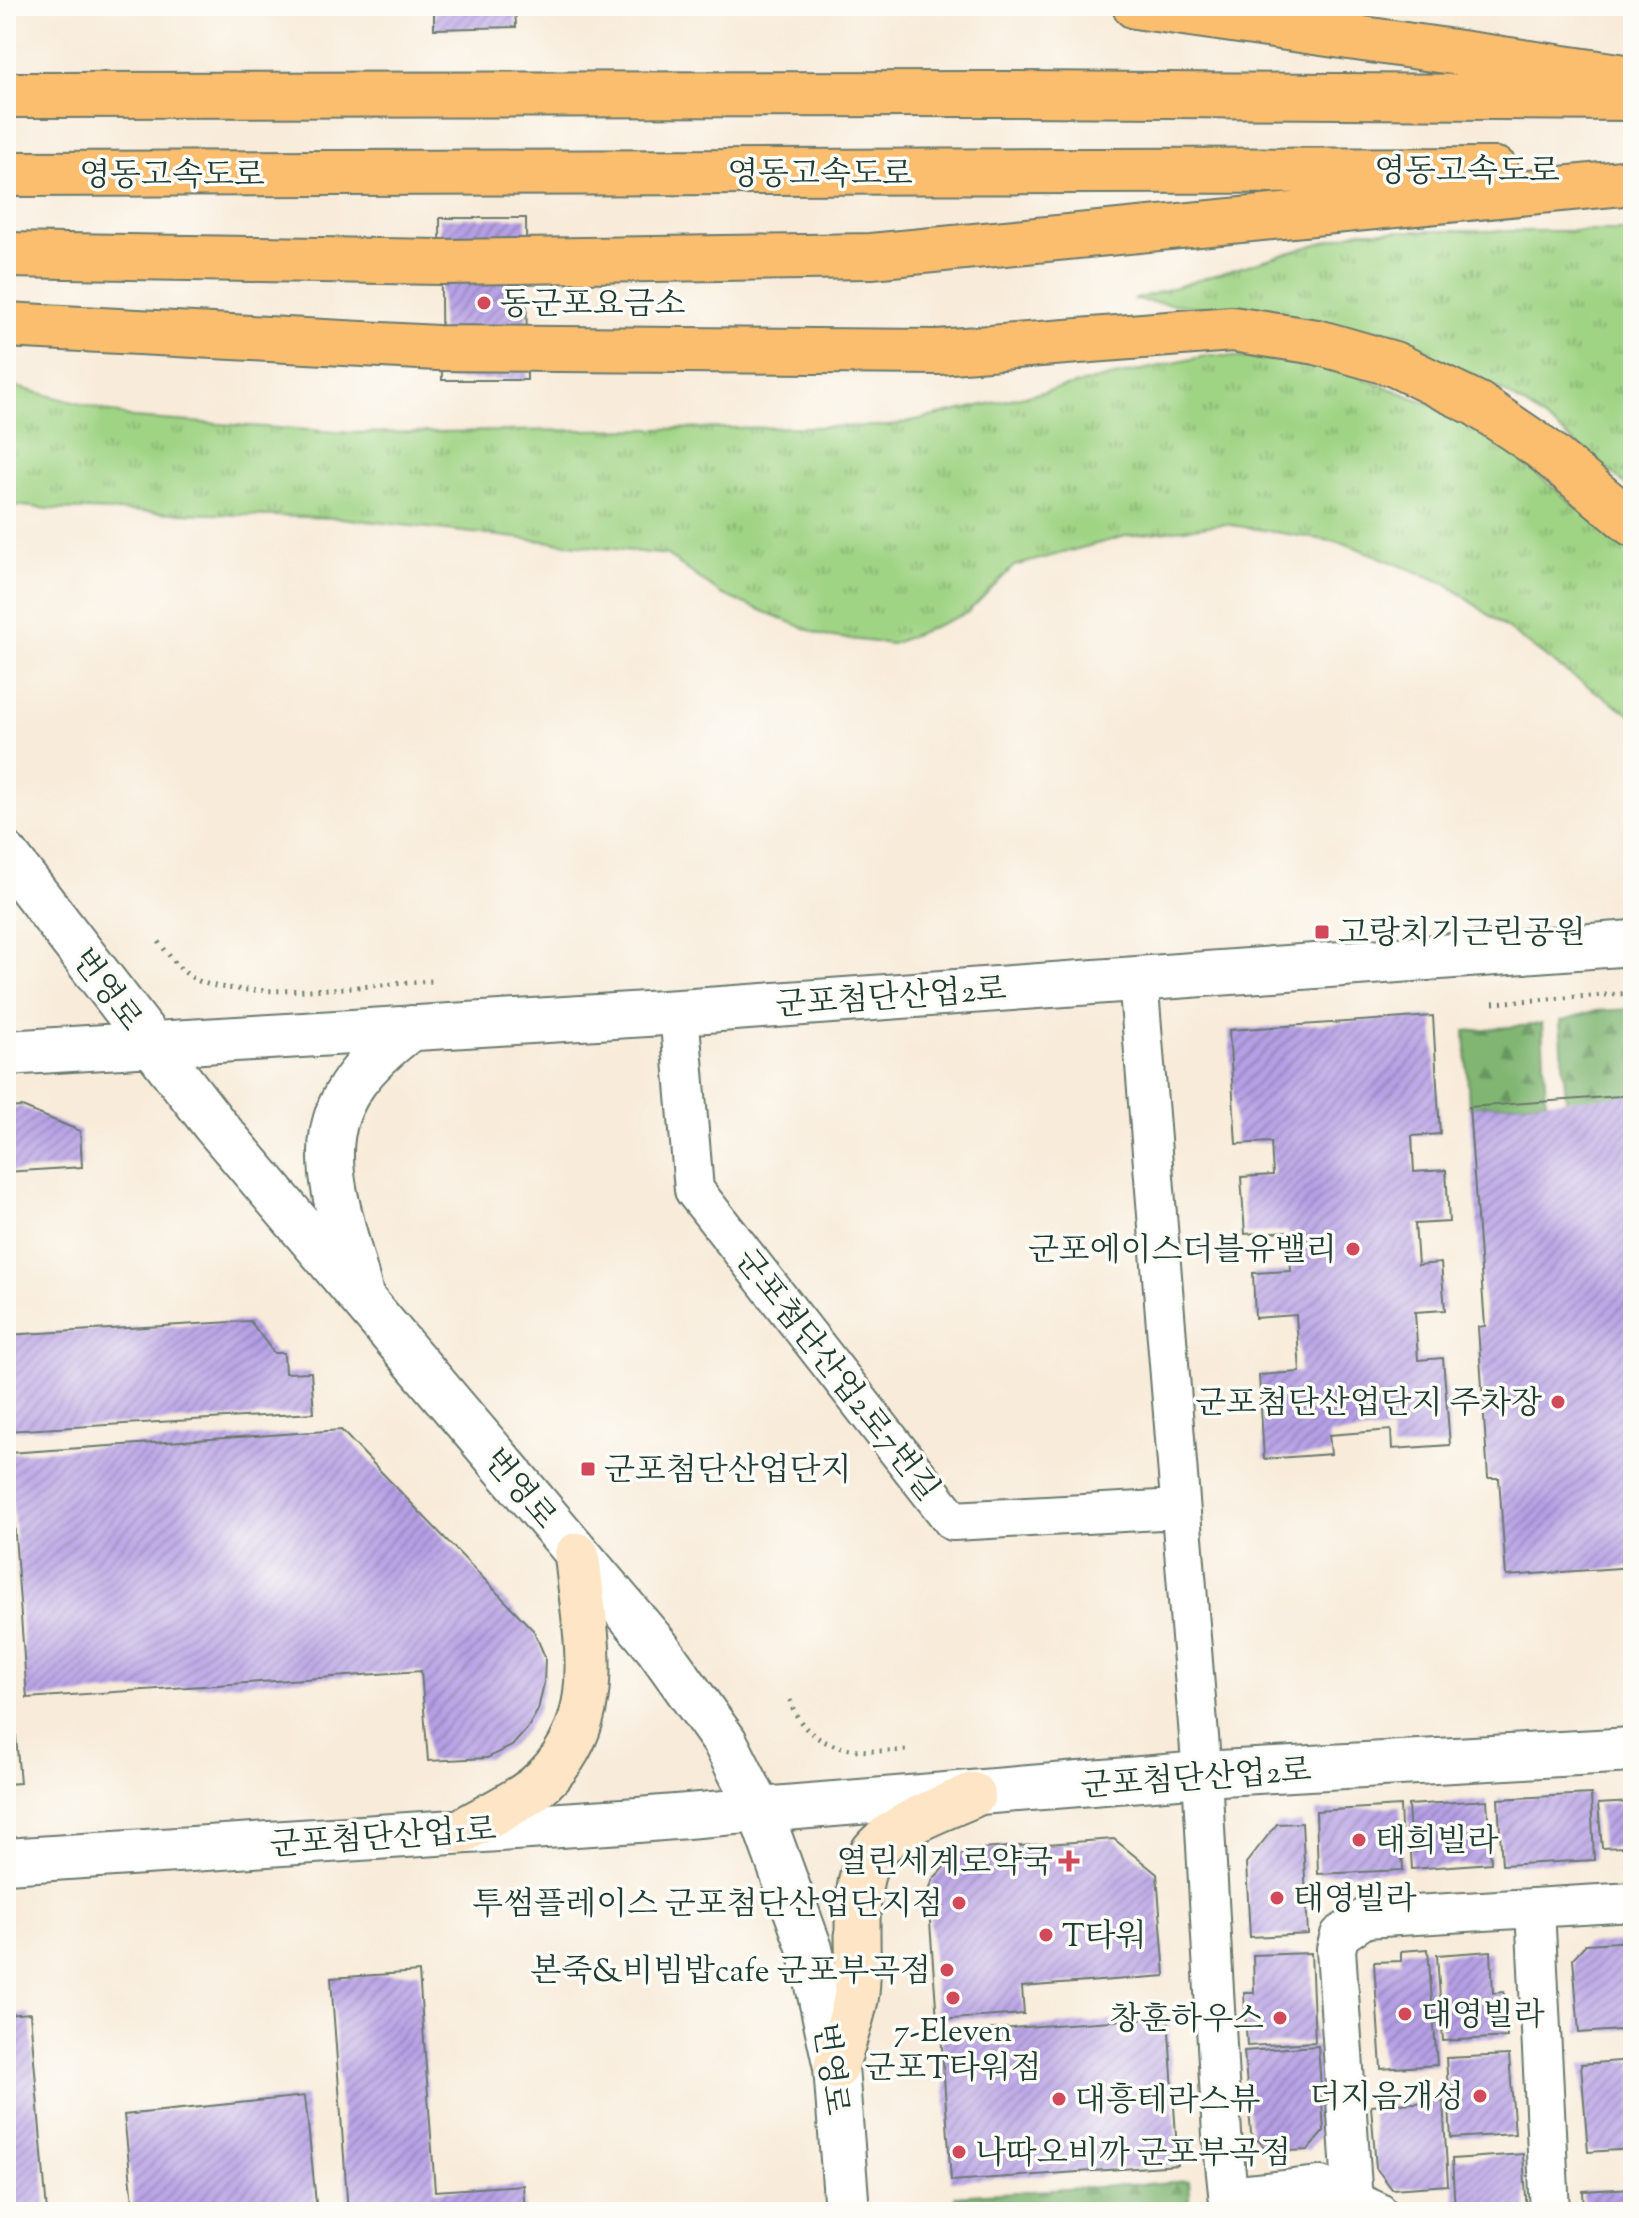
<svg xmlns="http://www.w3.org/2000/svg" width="1639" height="2218" viewBox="0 0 1639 2218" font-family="'Sorts Mill Goudy','Noto Serif KR',serif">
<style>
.grass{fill:url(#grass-tufts);stroke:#60885c;stroke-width:2}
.forest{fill:url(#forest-firs);stroke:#507a53;stroke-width:2}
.building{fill:url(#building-hatch)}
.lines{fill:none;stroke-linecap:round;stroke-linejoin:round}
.minor-casing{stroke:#6b7a6e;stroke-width:42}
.tertiary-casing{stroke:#6b7a6e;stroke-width:48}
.secondary-casing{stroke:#6b7a6e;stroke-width:48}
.motorway-casing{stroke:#6b7a6e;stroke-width:48}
.path{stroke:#6b7a6e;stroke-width:5;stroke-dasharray:2 6;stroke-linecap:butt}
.minor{stroke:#fff;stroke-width:38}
.tertiary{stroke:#fff;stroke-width:44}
.secondary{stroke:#fde5c5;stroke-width:44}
.motorway{stroke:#fabe6e;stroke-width:44}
.poi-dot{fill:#d1495b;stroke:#fdfcf7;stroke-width:3}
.labels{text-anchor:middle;stroke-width:7;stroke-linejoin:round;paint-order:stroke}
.street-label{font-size:32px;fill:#1f3d34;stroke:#fdfcf7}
.poi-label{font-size:32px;fill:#1f3d34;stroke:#fdfcf7;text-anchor:start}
</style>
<defs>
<pattern id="grass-tufts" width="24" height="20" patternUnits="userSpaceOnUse" patternTransform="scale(2)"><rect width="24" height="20" fill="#a0d485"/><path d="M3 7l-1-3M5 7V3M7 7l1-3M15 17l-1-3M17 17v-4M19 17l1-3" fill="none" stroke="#82ad6e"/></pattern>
<pattern id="forest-firs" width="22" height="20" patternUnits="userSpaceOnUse" patternTransform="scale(2)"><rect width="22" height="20" fill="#80b672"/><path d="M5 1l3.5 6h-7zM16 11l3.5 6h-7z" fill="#68955e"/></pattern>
<pattern id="building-hatch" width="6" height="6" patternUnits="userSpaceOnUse" patternTransform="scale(2)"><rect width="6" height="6" fill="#b69fe5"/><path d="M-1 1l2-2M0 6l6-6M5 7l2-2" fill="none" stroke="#9383ba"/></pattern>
</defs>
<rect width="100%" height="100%" fill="#fdfcf7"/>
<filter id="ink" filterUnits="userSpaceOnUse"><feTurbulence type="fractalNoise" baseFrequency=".0125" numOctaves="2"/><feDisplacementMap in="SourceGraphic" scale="16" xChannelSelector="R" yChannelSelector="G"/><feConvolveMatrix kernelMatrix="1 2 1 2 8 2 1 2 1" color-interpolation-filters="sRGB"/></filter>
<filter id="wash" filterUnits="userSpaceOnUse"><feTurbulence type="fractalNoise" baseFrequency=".006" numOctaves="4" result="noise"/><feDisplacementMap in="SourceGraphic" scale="32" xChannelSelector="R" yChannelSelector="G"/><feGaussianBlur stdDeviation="1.8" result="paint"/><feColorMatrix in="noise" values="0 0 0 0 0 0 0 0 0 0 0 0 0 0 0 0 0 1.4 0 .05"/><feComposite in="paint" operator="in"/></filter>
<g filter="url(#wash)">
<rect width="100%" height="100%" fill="#f8ebd9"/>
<path class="grass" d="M1360 231H1633V491C1590 455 1546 416 1497 388 1385 325 1258 312 1133 300Z
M1210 355 1328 365 1470 419 1633 553V716L1566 672 1447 584 1344 543 1225 524 1126 536 1014 566 967 613 892 644 824 636 721 594 667 555 340 518 49 509 6 504V384L133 418 351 433 889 426Z"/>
<path class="forest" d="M1633 1009V1190L1566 1100 1560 1021 1594 1011Z
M1542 1024 1546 1101 1469 1107 1465 1031Z
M1189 2181 1191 2212H956L955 2196Z"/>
<g id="blocks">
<path class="building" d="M434 6H515L516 27 434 29Z
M440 218H526L527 380H442Z
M1433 1016 1440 1134 1412 1136 1414 1172 1446 1170 1449 1222 1415 1224 1418 1265 1441 1263 1445 1310 1415 1312 1418 1360 1443 1358 1450 1445 1392 1449 1391 1430 1329 1435 1331 1454 1264 1459 1259 1375 1300 1372 1296 1315 1255 1318 1253 1273 1291 1271 1288 1231 1245 1234 1241 1177 1273 1175 1271 1142 1236 1144 1229 1030Z
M1633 1095V1567L1506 1576 1499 1478H1488L1478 1327 1485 1326 1469 1107Z
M22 1107 80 1131 82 1167 6 1172V1108Z
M250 1321 274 1353H284L285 1373 311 1372 314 1413 6 1431V1335Z
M341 1430 534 1631 545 1657 544 1683 538 1710 527 1729 512 1746 487 1758 428 1761 421 1671 27 1698 9 1453Z
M6 1621 20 1783 6 1784Z
M1591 1794 1594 1860 1502 1865 1498 1799Z
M1487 1800 1491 1863 1412 1869 1408 1805Z
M1633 1802V1867L1626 1868 1624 1847 1602 1848 1598 1804Z
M1400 1806 1403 1870 1318 1874 1316 1811Z
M1302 1823 1308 1934 1250 1937 1246 1863 1277 1824Z
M1114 1839 1157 1874 1165 1976 1022 1987 1024 2014 937 2020 928 1894 933 1879 950 1861 969 1850Z
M1633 1941V2029L1579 2033 1573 1958 1586 1944Z
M1428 1949 1437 2065 1381 2069 1374 1962 1401 1961V1951Z
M1491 1951 1493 1993 1504 1992 1507 2037 1443 2041 1437 1955Z
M1311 1953 1315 2042 1247 2046 1244 1993H1254L1253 1955Z
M419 1972 435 2191 523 2185 525 2212H348L331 1978Z
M30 2013 47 2212H6V2015Z
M1168 2017 1178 2165 951 2181 941 2033Z
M1318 2046 1324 2131 1308 2150 1269 2152 1251 2133 1244 2051Z
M1509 2055 1515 2134 1451 2138 1446 2058Z
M1633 2060V2149L1588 2152 1581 2064Z
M305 2096 317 2212H134L124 2115Z
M1443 2101 1448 2185 1392 2189 1376 2168 1371 2106Z
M1523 2154 1527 2212H1455L1452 2159Z
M1633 2188V2212H1584L1583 2191Z"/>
</g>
</g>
<g filter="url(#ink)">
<use href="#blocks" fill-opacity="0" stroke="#6b7a6e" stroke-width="2"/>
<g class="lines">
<defs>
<path id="minor" d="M1138 978 1202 1774 1222 2135 1230 2212
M679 1012 694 1190 953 1521 1179 1509
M1535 1908 1550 2212
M1229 2196 1321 2186 1378 2212
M1353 2203 1336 1949 1340 1935 1365 1918 1633 1902"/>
<path id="tertiary" d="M6 855 214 1124 657 1647 725 1742 760 1811 810 1949 836 2067 847 2212
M6 1053 679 1012 1633 943
M360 1291C329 1172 297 1112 411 1028
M6 1861 638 1820 1202 1774 1633 1750"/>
<path id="secondary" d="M462 1831C486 1817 515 1804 536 1787 610 1725 585 1639 577 1555
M836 2067C842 2044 852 2020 856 1997 863 1956 846 1879 877 1847 901 1822 942 1809 973 1795"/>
<path id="motorway" d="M1135 6 1619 76
M6 95 1014 94 1633 98
M6 174 1496 170
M6 255 441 262 871 256 1633 182
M6 325 438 348 938 352 1232 329 1317 342 1394 364 1477 404 1542 448 1633 524"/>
</defs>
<use href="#minor" class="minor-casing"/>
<use href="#tertiary" class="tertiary-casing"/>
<use href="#secondary" class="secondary-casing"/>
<use href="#motorway" class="motorway-casing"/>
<path class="path" d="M159 942C169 955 178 969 193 978 234 1003 380 984 433 981
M1493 1003 1633 993
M790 1700C806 1753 860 1753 906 1750"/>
<use href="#minor" class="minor"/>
<use href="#tertiary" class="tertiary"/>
<use href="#secondary" class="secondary"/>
<use href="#motorway" class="motorway"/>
</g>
</g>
<g class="poi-dot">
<circle cx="484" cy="303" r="8"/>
<rect x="1314" y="924" width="16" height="16" rx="4"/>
<circle cx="1353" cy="1249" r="8"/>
<circle cx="1558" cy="1402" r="8"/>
<rect x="580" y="1461" width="16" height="16" rx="4"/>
<circle cx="1359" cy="1840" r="8"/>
<path d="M1065 1849h8v8h8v8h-8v8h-8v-8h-8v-8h8z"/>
<circle cx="1277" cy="1898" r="8"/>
<circle cx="959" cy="1903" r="8"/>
<circle cx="1046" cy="1935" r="8"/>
<circle cx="947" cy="1970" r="8"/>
<circle cx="953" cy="1998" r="8"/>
<circle cx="1405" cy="2014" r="8"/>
<circle cx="1280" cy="2018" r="8"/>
<circle cx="1480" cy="2096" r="8"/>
<circle cx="1059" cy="2099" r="8"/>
<circle cx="959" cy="2152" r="8"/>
</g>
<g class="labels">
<g class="street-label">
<text x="1467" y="181">영동고속도로</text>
<text x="820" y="184">영동고속도로</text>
<text x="172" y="185">영동고속도로</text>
<text transform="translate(108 989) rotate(53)" y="11">번영로</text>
<text transform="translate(891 996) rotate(-4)" y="11">군포첨단산업2로</text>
<text transform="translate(838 1374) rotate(52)" y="11">군포첨단산업2로7번길</text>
<text transform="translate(521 1488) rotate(50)" y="11">번영로</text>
<text transform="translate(1196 1777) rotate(-4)" y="11">군포첨단산업2로</text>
<text transform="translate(383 1836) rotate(-4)" y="11">군포첨단산업1로</text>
<text transform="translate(832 2069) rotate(82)" y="11">번영로</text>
</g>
<g class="poi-label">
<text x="500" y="314">동군포요금소</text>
<text x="1338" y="943">고랑치기근린공원</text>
<text x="1337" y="1260" text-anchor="end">군포에이스더블유밸리</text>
<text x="1542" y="1413" text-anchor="end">군포첨단산업단지 주차장</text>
<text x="604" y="1480">군포첨단산업단지</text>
<text x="1375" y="1851">태희빌라</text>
<text x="1053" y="1872" text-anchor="end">열린세계로약국</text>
<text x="1293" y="1909">태영빌라</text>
<text x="943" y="1914" text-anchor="end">투썸플레이스 군포첨단산업단지점</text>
<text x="1062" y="1946">T타워</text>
<text x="931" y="1981" text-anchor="end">본죽&amp;비빔밥cafe 군포부곡점</text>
<text x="1421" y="2025">대영빌라</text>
<text x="1264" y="2029" text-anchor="end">창훈하우스</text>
<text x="953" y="2041" text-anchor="middle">7-Eleven<tspan x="953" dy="37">군포T타워점</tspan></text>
<text x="1464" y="2107" text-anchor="end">더지음개성</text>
<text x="1075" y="2110">대흥테라스뷰</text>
<text x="975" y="2163">나따오비까 군포부곡점</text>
</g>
</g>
<rect width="1639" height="2218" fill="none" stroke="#fdfcf7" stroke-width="32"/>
</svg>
